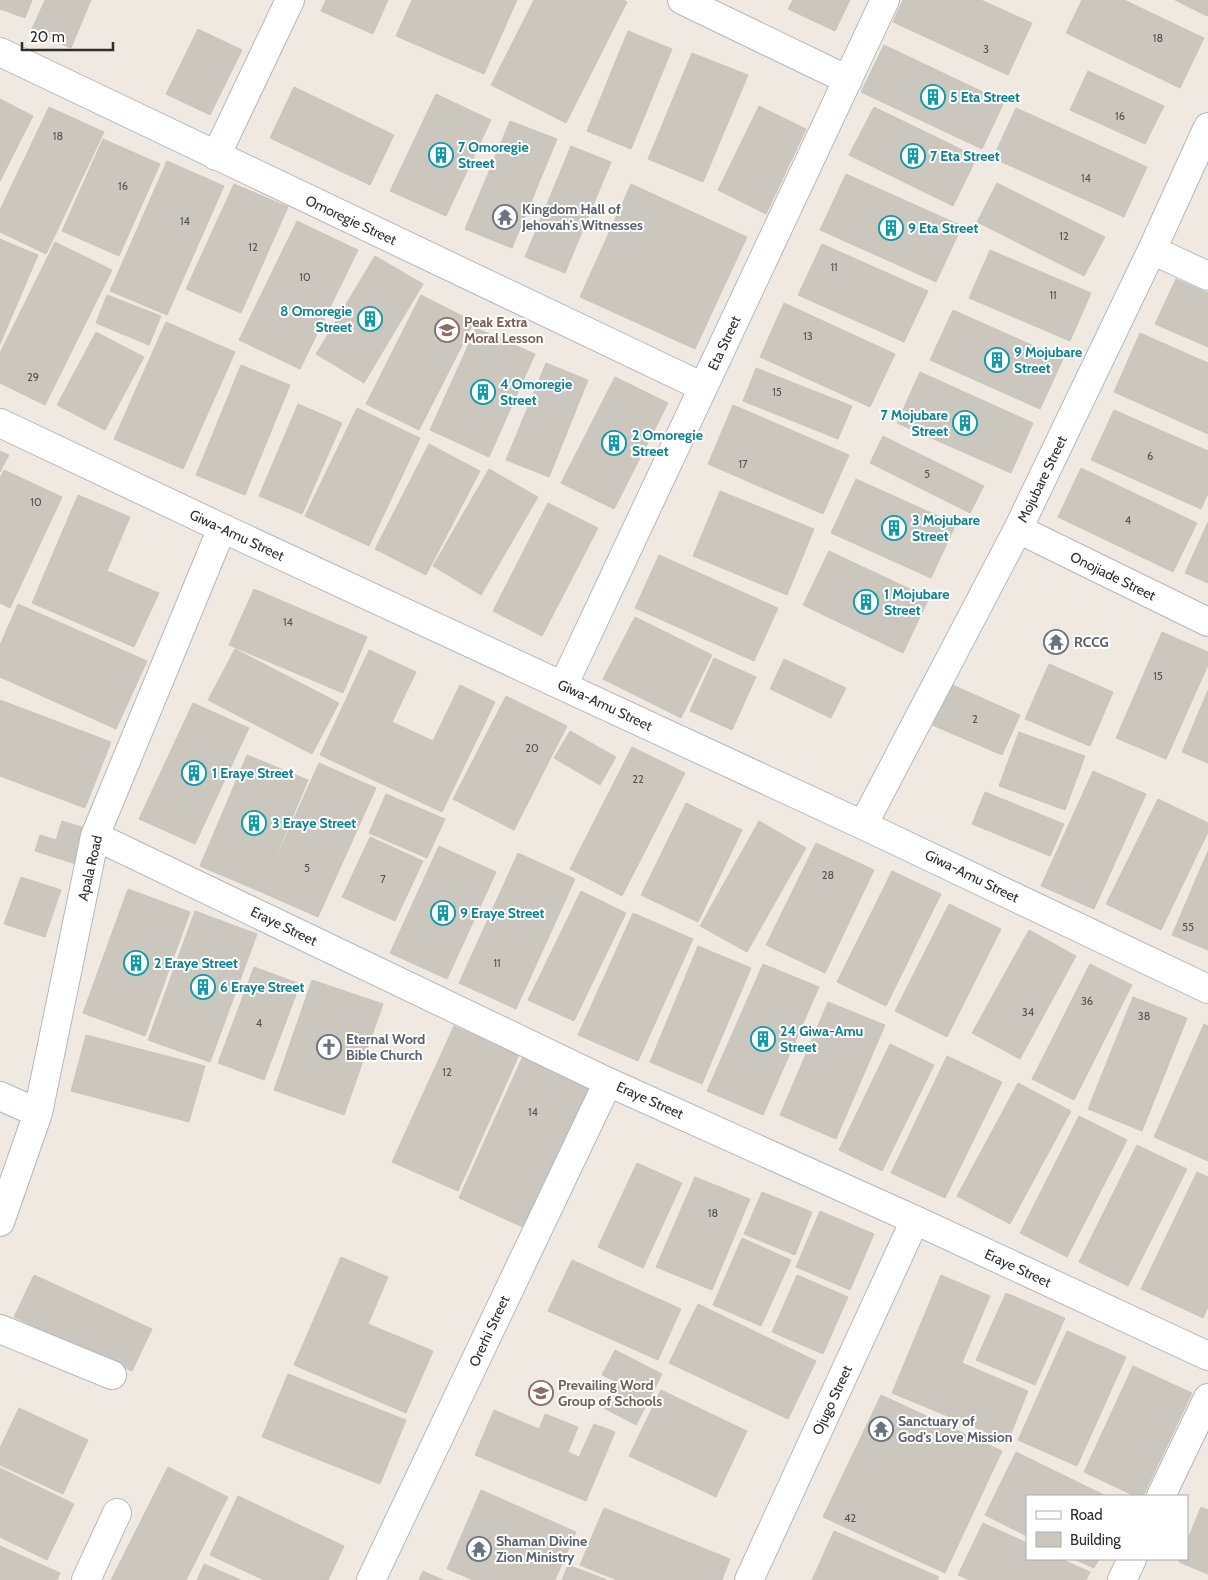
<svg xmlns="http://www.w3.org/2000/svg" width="1208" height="1580" viewBox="0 0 1208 1580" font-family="Cabin,sans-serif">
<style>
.building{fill:#cbc7bf;stroke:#cbc5ba}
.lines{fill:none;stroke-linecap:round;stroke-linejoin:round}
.street-casing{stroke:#b4b7c1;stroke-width:30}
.street{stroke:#fff;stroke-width:28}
.labels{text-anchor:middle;stroke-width:4;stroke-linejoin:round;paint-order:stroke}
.number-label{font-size:11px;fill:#555452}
.culture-label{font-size:14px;font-weight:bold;fill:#0d838f;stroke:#fff;text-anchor:start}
.worship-label{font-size:14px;font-weight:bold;fill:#5b616d;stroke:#fff;text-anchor:start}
.street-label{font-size:14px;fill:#2e2e2e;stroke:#fff}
.education-label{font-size:14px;font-weight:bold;fill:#785e54;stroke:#fff;text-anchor:start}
</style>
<rect width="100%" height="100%" fill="#efe9e1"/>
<path class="building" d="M0 0H32L25 18 0 9Z
M45 0H91L71 48 31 31Z
M326 0H388L373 34 321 11Z
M412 0H517L484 74 396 36Z
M534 0H624L627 2 566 123 491 85Z
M793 0H850L835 31 788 9Z
M903 0H981L1032 23 1008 75 893 22Z
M1082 0H1124L1204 38 1180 88 1066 33Z
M1175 0H1208V15L1207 16Z
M198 29 242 50 210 115 166 94Z
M628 31 672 49 631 149 587 131Z
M884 45 1004 102 982 149 861 92Z
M692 53 748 75 703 182 648 159Z
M1088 71 1164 106 1145 144 1070 110Z
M294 87 394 135 370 185 270 138Z
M436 94 491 120 446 216 390 191Z
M0 99 33 116 0 181Z
M759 106 806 129 766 214 718 190Z
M49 107 104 132 46 254 0 232V210Z
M874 107 977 157 953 206 849 155Z
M1016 108 1147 167 1124 217 993 158Z
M510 121 557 139 512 248 465 229Z
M103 139 160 164 119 256 62 231Z
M571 146 611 162 565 273 525 257Z
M167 161 224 186 167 315 110 291Z
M846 174 962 226 936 282 820 230Z
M997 183 1105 237 1084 276 977 222Z
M234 184 288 207 241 313 186 289Z
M631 184 747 237 695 349 580 297Z
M297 221 358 250 300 369 239 340Z
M0 239 38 255 0 344Z
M55 242 112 270 45 405 0 383V353Z
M822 244 928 291 904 342 798 295Z
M990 250 1091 293 1070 341 969 298Z
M375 256 423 284 364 383 316 354Z
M1176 279 1208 293V347L1155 324Z
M107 295 161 316 149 345 96 323Z
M421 295 474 322 419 430 366 404Z
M784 303 895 354 870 407 760 357Z
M953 310 1063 359 1040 409 930 360Z
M166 322 235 352 183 469 114 439Z
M476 328 535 354 489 457 430 430Z
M96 332 144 357 105 430 57 405Z
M1140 333 1208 363V434L1114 392Z
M546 363 588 380 549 477 506 460Z
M241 365 290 385 245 495 196 475Z
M756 368 852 406 838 439 743 401Z
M920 372 1033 423 1011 473 897 423Z
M615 377 668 403 614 509 561 483Z
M298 404 342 423 302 514 259 496Z
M733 405 849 455 823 514 708 464Z
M357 408 420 438 369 546 305 516Z
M1114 410 1208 451V493L1201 509 1091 460Z
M883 436 984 486 970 513 870 463Z
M429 444 480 471 426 575 375 549Z
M0 451 9 455 0 472Z
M1081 468 1197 523 1173 572 1058 517Z
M489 469 538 497 481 595 433 566Z
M4 470 62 497 10 608 0 603V478Z
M856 479 956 524 931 578 831 533Z
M720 491 814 529 787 595 693 556Z
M78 495 130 517 107 571 159 593 134 647 32 603Z
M548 503 598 528 542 636 493 611Z
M1208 522V583L1185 573Z
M829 551 929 598 903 653 803 605Z
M659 555 778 608 754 661 635 608Z
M254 589 367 637 343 693 229 645Z
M18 604 147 661 116 729 0 677V645Z
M635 617 712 655 681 718 603 679Z
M1162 632 1208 652V665L1166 759 1116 738Z
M235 649 339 703 312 754 208 700Z
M369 650 416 672 392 722 433 741 460 685 495 702 442 812 320 755Z
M714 658 756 677 732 730 690 711Z
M784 659 846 688 831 718 770 689Z
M1049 664 1113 692 1090 746 1025 719Z
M948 683 1020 715 1002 755 930 724Z
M1208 690V763L1182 752Z
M506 696 567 726 514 830 453 799Z
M0 700 111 742 85 808 0 776Z
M193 703 249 728 195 844 139 819Z
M570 731 616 757 600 785 554 758Z
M1019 732 1085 756 1065 810 999 786Z
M632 747 685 773 622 896 570 869Z
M247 755 308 780 261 892 200 866Z
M319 763 376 788 318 917 261 892Z
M1093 771 1146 794 1094 909 1041 886Z
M985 792 1064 824 1050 856 972 824Z
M386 794 445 819 427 858 369 833Z
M1158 799 1208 823V832L1161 930 1106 904Z
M686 803 742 830 698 922 641 895Z
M62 821 88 829 76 864 35 851 40 835 56 840Z
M759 821 806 848 747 952 700 926Z
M370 837 423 861 395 921 342 897Z
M816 843 874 870 825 973 766 945Z
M439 846 496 872 447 979 390 953Z
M1208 851V950L1172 935Z
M518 853 575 879 516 1009 459 983Z
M892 871 941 894 886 1006 837 982Z
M21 877 61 890 45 937 4 924Z
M128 889 190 912 145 1036 83 1013Z
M581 891 626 913 574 1021 528 1000Z
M949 904 1001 929 947 1037 895 1011Z
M195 911 257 934 210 1062 148 1040Z
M633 913 693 939 638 1061 578 1035Z
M1029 930 1076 956 1020 1059 972 1033Z
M698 946 751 968 702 1084 650 1062Z
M763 964 819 987 763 1115 707 1091Z
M1090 964 1132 985 1074 1100 1032 1079Z
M254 967 300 984 264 1080 218 1063Z
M312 980 383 1004 344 1115 274 1090Z
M1133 997 1187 1018 1142 1131 1088 1109Z
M828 1002 885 1025 836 1139 780 1115Z
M1204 1024 1208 1026V1161L1154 1137Z
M454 1026 519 1055 458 1191 392 1162Z
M86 1035 205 1066 189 1122 71 1091Z
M890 1044 934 1065 882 1171 839 1150Z
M523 1056 592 1087 527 1229 459 1198Z
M947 1056 1002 1082 945 1198 891 1173Z
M1018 1083 1071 1111 1010 1224 957 1196Z
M1079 1116 1127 1140 1067 1257 1020 1233Z
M1137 1145 1187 1169 1128 1286 1079 1262Z
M637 1163 682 1183 643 1268 598 1247Z
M1197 1172 1208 1177V1307L1203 1318 1141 1289Z
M695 1177 750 1199 712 1290 656 1267Z
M762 1192 812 1212 795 1255 744 1234Z
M820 1211 874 1234 850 1290 796 1267Z
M742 1238 791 1260 761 1326 713 1305Z
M341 1257 388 1277 368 1324 433 1351 406 1413 294 1365Z
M572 1260 681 1309 658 1360 548 1311Z
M34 1275 152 1329 132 1371 14 1317Z
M797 1275 848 1297 823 1354 772 1332Z
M941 1275 990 1296 962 1363 1028 1391 1008 1441 892 1393Z
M1006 1293 1065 1318 1035 1385 976 1360Z
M698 1304 816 1361 788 1419 669 1363Z
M1067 1331 1126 1357 1077 1466 1018 1440Z
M615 1350 662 1374 636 1425 602 1407 615 1381 602 1375Z
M1133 1366 1192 1393 1143 1496H1135L1084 1472Z
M288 1374 406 1420 380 1484 262 1437Z
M661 1390 747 1431 716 1497 629 1456Z
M881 1395 1002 1451 945 1573 823 1517Z
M19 1408 88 1440 63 1494 0 1465V1448Z
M494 1410 539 1429 545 1414 578 1427 568 1452 579 1457 594 1424 615 1432 586 1501 475 1455Z
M1016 1452 1106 1496H1027V1536L985 1515Z
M168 1467 228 1497 186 1580H111Z
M0 1468 74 1504 47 1560 0 1537Z
M481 1490 576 1532 555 1580H473L447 1569Z
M238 1496 344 1546 328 1580H264L210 1555Z
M1201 1507 1208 1510V1574L1179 1562 1180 1559H1187V1541Z
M604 1508 730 1559 722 1580H617L580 1565Z
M983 1523 1027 1543V1559H1061L1090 1572 1086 1580H970L958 1575Z
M834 1531 939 1577 937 1580H812Z
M0 1546 60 1573 57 1580H0Z
M1074 1559H1099L1094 1568Z
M204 1564 241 1580H197Z
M568 1565 607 1580H562Z
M423 1571 443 1580H419Z"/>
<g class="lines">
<defs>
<path id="street" d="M682 0 848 80
M0 52 703 387
M216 156 290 0
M1152 250 1208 276
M0 423 222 528 863 825 1208 989
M1018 529 1208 622
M563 686 885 0
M863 825 1018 529 1152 250 1208 127
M95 836 608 1082 915 1220 1208 1356
M0 1096 38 1113
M0 1222 38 1113 95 836 222 528
M0 1329 112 1375
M1161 1496 1208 1398
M86 1580 117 1513
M371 1580 608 1082
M749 1580 915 1220
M1122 1580 1132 1559"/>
</defs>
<use href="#street" class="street-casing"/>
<use href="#street" class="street"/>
</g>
<defs>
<symbol id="building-ring" viewBox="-11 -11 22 22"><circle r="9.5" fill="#fff" stroke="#0f9aa8" stroke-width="1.5"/><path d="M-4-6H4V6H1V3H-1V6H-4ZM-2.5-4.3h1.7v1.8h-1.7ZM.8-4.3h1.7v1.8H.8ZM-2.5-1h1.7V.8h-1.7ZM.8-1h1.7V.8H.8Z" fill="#0f9aa8"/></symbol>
<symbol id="temple-ring" viewBox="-11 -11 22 22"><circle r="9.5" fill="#fff" stroke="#6b7280" stroke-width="1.5"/><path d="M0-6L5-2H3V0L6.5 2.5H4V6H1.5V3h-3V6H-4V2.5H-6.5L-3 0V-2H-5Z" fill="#6b7280"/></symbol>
<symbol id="school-ring" viewBox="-11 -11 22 22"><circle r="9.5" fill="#fff" stroke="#8d6e63" stroke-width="1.5"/><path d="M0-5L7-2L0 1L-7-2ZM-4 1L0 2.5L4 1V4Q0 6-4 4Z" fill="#8d6e63"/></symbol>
<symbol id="church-ring" viewBox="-11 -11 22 22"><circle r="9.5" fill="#fff" stroke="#6b7280" stroke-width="1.5"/><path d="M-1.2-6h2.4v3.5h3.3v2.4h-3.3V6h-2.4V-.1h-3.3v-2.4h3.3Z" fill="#6b7280"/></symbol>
</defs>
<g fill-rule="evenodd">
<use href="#building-ring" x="919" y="83" width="28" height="28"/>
<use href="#building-ring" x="427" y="141" width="28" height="28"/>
<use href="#building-ring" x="899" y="142" width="28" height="28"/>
<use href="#temple-ring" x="491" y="203" width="28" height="28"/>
<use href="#building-ring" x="877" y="214" width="28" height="28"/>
<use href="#building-ring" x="356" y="305" width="28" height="28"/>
<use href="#school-ring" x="433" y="316" width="28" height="28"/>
<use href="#building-ring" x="983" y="346" width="28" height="28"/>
<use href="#building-ring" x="469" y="378" width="28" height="28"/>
<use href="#building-ring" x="951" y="409" width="28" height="28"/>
<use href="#building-ring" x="600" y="429" width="28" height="28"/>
<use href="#building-ring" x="880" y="514" width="28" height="28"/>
<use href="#building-ring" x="852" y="588" width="28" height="28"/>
<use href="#temple-ring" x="1042" y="628" width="28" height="28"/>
<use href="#building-ring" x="180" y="759" width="28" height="28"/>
<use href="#building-ring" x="240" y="809" width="28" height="28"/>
<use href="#building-ring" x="429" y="899" width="28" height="28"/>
<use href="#building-ring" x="122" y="949" width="28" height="28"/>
<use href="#building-ring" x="189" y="973" width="28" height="28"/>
<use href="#building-ring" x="749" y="1025" width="28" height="28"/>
<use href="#church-ring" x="315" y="1033" width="28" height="28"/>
<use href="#school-ring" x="527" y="1379" width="28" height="28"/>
<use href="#temple-ring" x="867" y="1415" width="28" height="28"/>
<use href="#temple-ring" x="465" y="1535" width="28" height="28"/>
</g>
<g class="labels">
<g class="number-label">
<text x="1158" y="42">18</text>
<text x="986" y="53">3</text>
<text x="1120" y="120">16</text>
<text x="58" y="140">18</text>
<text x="1086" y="182">14</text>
<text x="123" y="190">16</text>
<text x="185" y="225">14</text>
<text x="1064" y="240">12</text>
<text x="253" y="251">12</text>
<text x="834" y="271">11</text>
<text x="305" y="281">10</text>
<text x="1053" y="299">11</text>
<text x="808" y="340">13</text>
<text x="33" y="381">29</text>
<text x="777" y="396">15</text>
<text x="1150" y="460">6</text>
<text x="743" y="468">17</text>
<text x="927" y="478">5</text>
<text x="36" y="506">10</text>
<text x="1128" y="524">4</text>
<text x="288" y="626">14</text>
<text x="1158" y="680">15</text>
<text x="975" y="723">2</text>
<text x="532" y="752">20</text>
<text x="638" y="783">22</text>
<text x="307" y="872">5</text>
<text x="828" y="879">28</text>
<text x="383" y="883">7</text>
<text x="1188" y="931">55</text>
<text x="497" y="967">11</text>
<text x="1087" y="1005">36</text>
<text x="1028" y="1016">34</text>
<text x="1144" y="1020">38</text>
<text x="259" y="1027">4</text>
<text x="447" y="1076">12</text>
<text x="533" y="1116">14</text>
<text x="713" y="1217">18</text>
<text x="850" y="1522">42</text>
</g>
<g class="culture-label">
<text x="950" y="102">5 Eta Street</text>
<text x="458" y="152">7 Omoregie<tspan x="458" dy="16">Street</tspan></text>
<text x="930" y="161">7 Eta Street</text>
<text x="908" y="233">9 Eta Street</text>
<text x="352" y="316" text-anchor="end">8 Omoregie<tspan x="352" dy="16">Street</tspan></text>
<text x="1014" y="357">9 Mojubare<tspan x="1014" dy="16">Street</tspan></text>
<text x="500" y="389">4 Omoregie<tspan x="500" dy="16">Street</tspan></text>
<text x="948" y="420" text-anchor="end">7 Mojubare<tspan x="948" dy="16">Street</tspan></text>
<text x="632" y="440">2 Omoregie<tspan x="632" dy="16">Street</tspan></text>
<text x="912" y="525">3 Mojubare<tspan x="912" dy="16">Street</tspan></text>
<text x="884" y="599">1 Mojubare<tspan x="884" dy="16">Street</tspan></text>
<text x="212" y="778">1 Eraye Street</text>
<text x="272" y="828">3 Eraye Street</text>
<text x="460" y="918">9 Eraye Street</text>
<text x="154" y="968">2 Eraye Street</text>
<text x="220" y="992">6 Eraye Street</text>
<text x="780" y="1036">24 Giwa-Amu<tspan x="780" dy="16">Street</tspan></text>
</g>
<g class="worship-label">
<text x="522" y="214">Kingdom Hall of<tspan x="522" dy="16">Jehovah's Witnesses</tspan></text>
<text x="1074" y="647">RCCG</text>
<text x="346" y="1044">Eternal Word<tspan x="346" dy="16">Bible Church</tspan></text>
<text x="898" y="1426">Sanctuary of<tspan x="898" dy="16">God's Love Mission</tspan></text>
<text x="496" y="1546">Shaman Divine<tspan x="496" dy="16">Zion Ministry</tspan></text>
</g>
<g class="street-label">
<text transform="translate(351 220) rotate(25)" y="5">Omoregie Street</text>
<text transform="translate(724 343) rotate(-65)" y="5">Eta Street</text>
<text transform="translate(1042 479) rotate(-64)" y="5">Mojubare Street</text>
<text transform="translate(237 535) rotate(25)" y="5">Giwa-Amu Street</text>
<text transform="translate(1113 576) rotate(26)" y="5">Onojiade Street</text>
<text transform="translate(605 705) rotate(25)" y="5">Giwa-Amu Street</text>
<text transform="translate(90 868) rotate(-77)" y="5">Apala Road</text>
<text transform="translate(972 876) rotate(26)" y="5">Giwa-Amu Street</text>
<text transform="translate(284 926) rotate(26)" y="5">Eraye Street</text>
<text transform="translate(650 1100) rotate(24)" y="5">Eraye Street</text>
<text transform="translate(1018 1268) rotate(25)" y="5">Eraye Street</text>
<text transform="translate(489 1331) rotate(-65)" y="5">Orerhi Street</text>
<text transform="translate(832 1400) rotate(-65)" y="5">Ojugo Street</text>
</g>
<g class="education-label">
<text x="464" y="327">Peak Extra<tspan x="464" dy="16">Moral Lesson</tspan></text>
<text x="558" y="1390">Prevailing Word<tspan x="558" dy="16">Group of Schools</tspan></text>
</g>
</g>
<rect x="1026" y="1495" width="162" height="65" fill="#ffffff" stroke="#ababab"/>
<rect x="1036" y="1511" width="25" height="8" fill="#ffffff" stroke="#ababab"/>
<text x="1070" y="1520" font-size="15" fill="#2e2e2e">Road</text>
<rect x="1036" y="1532" width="25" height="15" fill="#cbc7bf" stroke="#ababab"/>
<text x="1070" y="1545" font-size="15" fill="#2e2e2e">Building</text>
<path d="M22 42v8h91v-8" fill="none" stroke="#2e2e2e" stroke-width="2.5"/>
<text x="30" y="42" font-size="15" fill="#2e2e2e" stroke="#ffffff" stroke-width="4" paint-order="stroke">20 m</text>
</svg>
